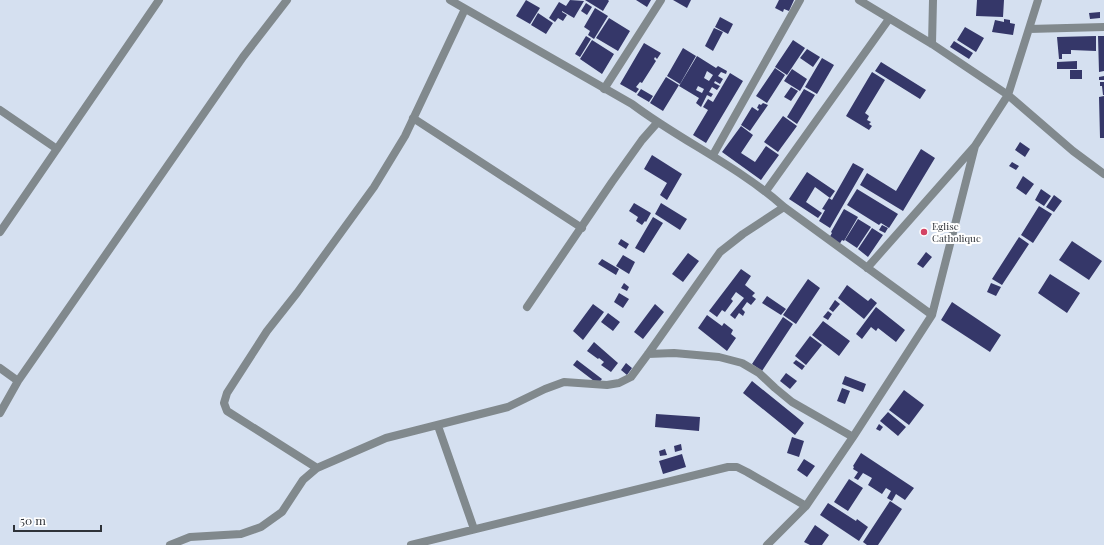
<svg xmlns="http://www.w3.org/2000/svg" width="1104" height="545" viewBox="0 0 1104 545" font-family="'Playfair Display',serif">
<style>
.building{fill:#353769;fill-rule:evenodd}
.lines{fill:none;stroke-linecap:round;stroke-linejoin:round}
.street{stroke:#81898d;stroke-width:8}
.poi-dot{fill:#d34364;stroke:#fff;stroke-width:1.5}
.labels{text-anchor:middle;stroke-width:4;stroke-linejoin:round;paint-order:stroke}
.poi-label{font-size:10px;fill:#2e3238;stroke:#fff;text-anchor:start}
</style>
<rect width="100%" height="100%" fill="#d5e0f0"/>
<path class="building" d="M526 0 540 8 530 24 516 16Z
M570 0 584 1 574 18 562 11V12L567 15 563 21 558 18 555 22 549 18 559 2 566 6Z
M585 0H608L609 1 603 11Z
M636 0H651L647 7Z
M673 0H691L687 8Z
M779 0H794L789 11 784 9 783 12 775 8Z
M977 0H1004L1003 17 976 16Z
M586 3 592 7 587 15 581 11Z
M595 8 608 16 594 39 588 35 590 31 584 27Z
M1100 12V18L1090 19 1089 13Z
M538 13 553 23 546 34 531 25Z
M720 17 733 24 728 34 715 27Z
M609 18 630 31 618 51 596 38Z
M1004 19 1010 20V23L1015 24 1013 35 992 32 995 20 1004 22Z
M965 27 984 38 976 52 957 40Z
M714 28 723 32 713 51 705 46Z
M586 36 591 39 580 57 575 54Z
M1096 36V51L1071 50V54H1062V59H1059L1057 37Z
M1098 36H1104V71L1099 72Z
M592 40 614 54 602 74 580 59Z
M793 40 805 48 787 75 775 67Z
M954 41 973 53 969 59 950 47Z
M644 43 661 53 657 59 655 57 654 59 656 61 642 83 640 82 636 87 639 89 636 93 620 84Z
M683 48 696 56 680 84 667 76Z
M807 49 820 57 813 67 800 58Z
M697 56 716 68 718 66 727 71 726 74 721 72 718 76 723 79 720 84 715 81 714 83 720 86 717 90 712 87 709 92 713 94 711 97 707 95 701 107 696 103 699 98 679 86ZM707 71 713 75 709 81 704 78ZM698 86 704 89 702 93 696 90Z
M822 58 834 65 817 94 805 87Z
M1077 61V69H1057V62Z
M881 62 926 90 920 99 875 71Z
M775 68 785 75 767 103 756 96Z
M792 69 807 79 800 91 784 81Z
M1070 70H1082V79H1070Z
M872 72 885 80 865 113 869 116 867 120 871 122 869 124 872 126 869 130 846 116Z
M730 73 743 81 706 143 693 135 708 110 703 107 708 99 713 102Z
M1104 76V80H1099V77Z
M666 77 679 85 663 111 650 103Z
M1100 82H1104V95H1103L1102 86H1100Z
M791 87 798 91 791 101 784 97Z
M641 89 653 96 649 102 637 95Z
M804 89 815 95 797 124 787 117Z
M1104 96V138H1100L1099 97Z
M763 103 768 105 750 131 741 125 752 107 758 111 759 109 757 108 759 104 761 105Z
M783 116 797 126 778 152 764 142Z
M741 126 753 135 741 153 755 162 766 146 779 155 761 180 722 152Z
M1020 142 1030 149 1025 157 1015 150Z
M921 149 935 158 903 211 860 185 867 173 896 191Z
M652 155 682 174 667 200 660 195 667 183 644 169Z
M1012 162 1019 166 1016 170 1009 166Z
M853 163 864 169 830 228 819 221 825 210 822 209 829 198 832 200Z
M807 172 835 191 830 198 815 187 806 202 822 213 818 218 789 199Z
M1023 176 1034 184 1026 195 1016 188Z
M857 189 898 214 889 228 881 223 879 225 847 205Z
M1041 189 1051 196 1044 206 1035 200Z
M1054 195 1062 201 1054 212 1046 207Z
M634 203 651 213 646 222 645 221 642 225 636 221 638 217 629 211Z
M661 203 687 219 680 230 655 214Z
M1039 206 1052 214 1033 243 1021 235Z
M844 209 858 217 844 241 842 240 839 245 829 238 832 233 831 232Z
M653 217 663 223 644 253 635 248Z
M858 219 871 227 857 248 845 240Z
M882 225 888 228 885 233 879 230Z
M872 228 883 235 868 257 858 249Z
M1019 237 1029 244 1002 285 992 279Z
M621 239 629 244 626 249 618 244Z
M1072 241 1102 261 1089 280 1059 260Z
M926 252 932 257 923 268 917 264Z
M688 253 699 261 683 282 672 274Z
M623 255 635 262 629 274 616 266Z
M602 259 619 269 616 275 598 264Z
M741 269 751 276 745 285 755 293 752 296 756 299 751 305 747 302 742 309 745 312 743 316 739 313 735 319 730 315 744 298 736 292 731 299 733 301 725 312 722 310 717 317 709 311Z
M1050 274 1080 293 1067 313 1038 293Z
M808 279 820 288 796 324 783 315Z
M624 283 629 287 627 291 621 288Z
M991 283 1001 287 996 296 987 292Z
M847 285 868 301 871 298 877 303 864 319 838 298Z
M619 293 629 299 623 308 614 302Z
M767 296 786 309 781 315 762 303Z
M835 300 840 304 833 312 829 309Z
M952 302 1001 335 990 352 941 320Z
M593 304 604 312 583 340 573 331Z
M655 304 664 312 643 339 634 332Z
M876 307 905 330 896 342 878 328 876 331 871 327 862 339 856 334Z
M828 311 832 314 828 320 823 317Z
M608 313 620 322 613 331 601 322Z
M707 315 722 326 724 323 733 330 731 334 736 338 727 351 698 328Z
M783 317 793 324 762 371 752 364Z
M823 321 850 341 839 356 812 335Z
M810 336 822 345 806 365 795 356Z
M594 342 618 363 611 372 601 365 604 362 599 358 598 359 587 351Z
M577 360 602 379 598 384 573 365Z
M796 360 805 366 802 370 793 363Z
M626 363 632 368 627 375 621 370Z
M786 373 797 381 790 389 780 381Z
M845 376 866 384 863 392 842 384Z
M752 381 804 423 795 435 743 393Z
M842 388 850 391 845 404 837 401Z
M904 390 924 405 909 425 889 410Z
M888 412 906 427 898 436 880 421Z
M656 414 700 417 699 431 655 427Z
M879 424 883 427 880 431 876 429Z
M792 437 804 441 799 457 787 453Z
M681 444 682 450 675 452 674 446Z
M665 449 667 455 660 456 659 451Z
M861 453 914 488 905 500 896 494 892 501 887 498 891 491 886 488 882 494 868 485 872 478 863 473 858 480 854 478 858 472 853 469 854 467 853 466Z
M682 454 686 467 663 474 659 461Z
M804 459 815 466 807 477 797 470Z
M849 479 863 488 848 511 834 502Z
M890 501 902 509 878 545H867L863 542Z
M828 503 856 521 857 519 868 527 859 541 820 515Z
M815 525 829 535 822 545H810L804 542Z"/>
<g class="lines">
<path class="street" d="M450 0 632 104C681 141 738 166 784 207L932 315 975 146
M859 0 932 44 1008 95 1073 151 1104 174
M1029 29 1104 27
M932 44 933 0
M604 89 661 0
M0 110 57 149
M413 118 582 228
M713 155 800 0
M766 191 889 19
M0 232 159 0
M867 268 975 146 1008 95 1038 0
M527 307 612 182 642 140 657 123
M648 354 674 353 719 357 742 363 759 373 775 388 792 402 853 437
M0 368 18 381
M0 413 18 381 243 57 287 0
M438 426 474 529
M317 468 227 411 224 403 227 393 267 331 297 293 374 187 405 136 465 9
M170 545 190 537 241 534 261 527 282 512 303 480 317 468 386 438 508 407 545 389 564 382 607 385 619 383 631 377 648 354 720 252 743 234 784 207
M411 545 728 467H737L747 472 806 506
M767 545 806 506 853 437 932 315"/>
</g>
<circle class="poi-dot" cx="924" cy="232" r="4"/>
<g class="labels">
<g class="poi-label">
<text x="932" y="230">Eglise<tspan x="932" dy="12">Catholique</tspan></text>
</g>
</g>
<path d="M14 525v6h87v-6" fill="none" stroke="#2e3238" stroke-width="2"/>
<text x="20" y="525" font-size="12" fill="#2e3238" stroke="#ffffff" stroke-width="3" paint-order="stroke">50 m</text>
</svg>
